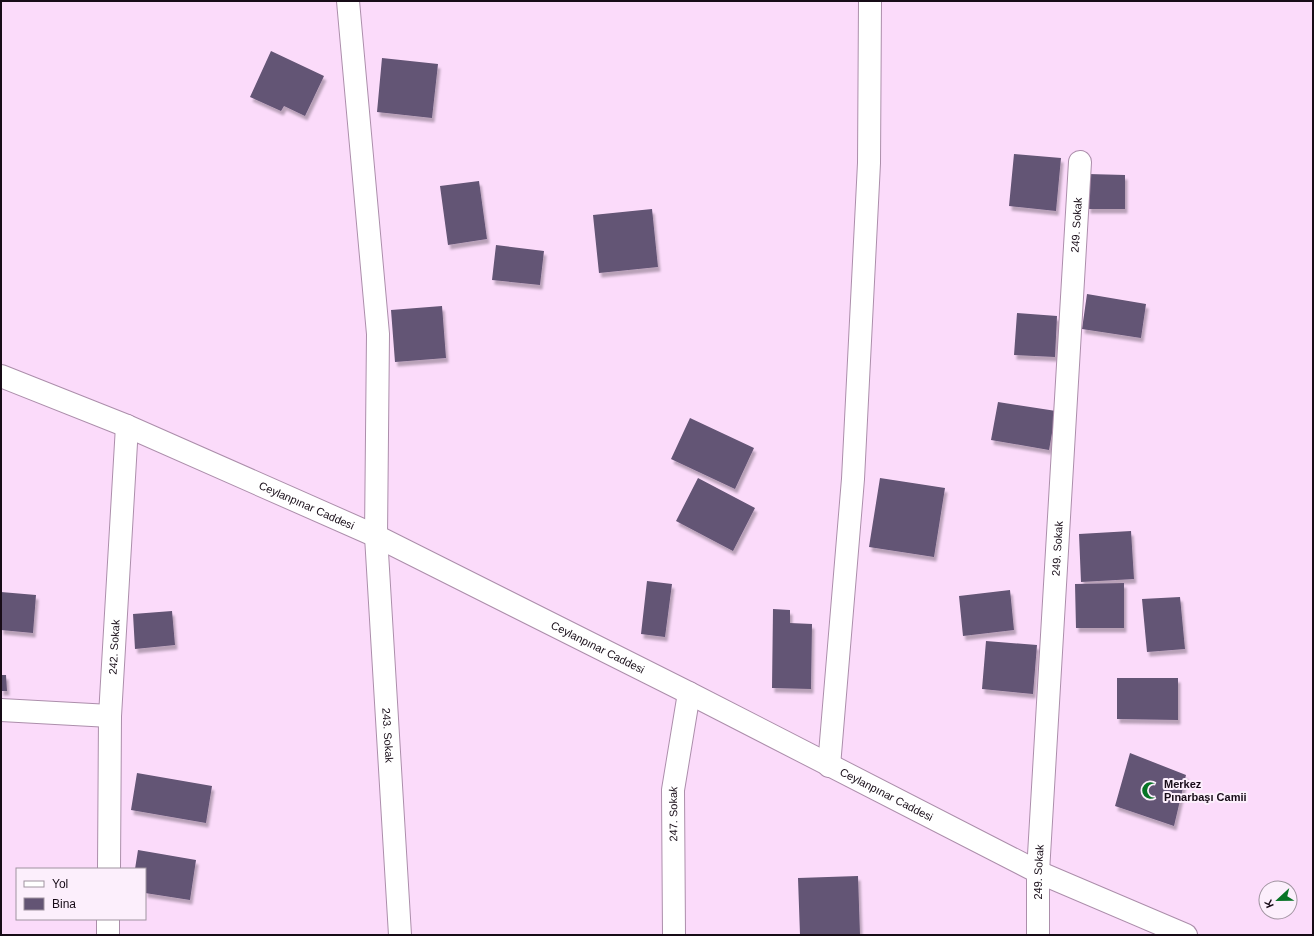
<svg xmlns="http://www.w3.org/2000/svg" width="1314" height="936" viewBox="0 0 1314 936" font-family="Helvetica,sans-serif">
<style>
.building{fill:#635474;filter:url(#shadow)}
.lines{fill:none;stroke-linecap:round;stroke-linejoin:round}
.minor-casing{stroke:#ac8eab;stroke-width:24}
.secondary-casing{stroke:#ac8eab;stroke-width:24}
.minor{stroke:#fff;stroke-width:22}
.secondary{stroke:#fff;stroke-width:22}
.labels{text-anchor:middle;stroke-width:4;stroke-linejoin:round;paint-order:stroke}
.street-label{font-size:11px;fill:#170c17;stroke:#fceffc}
.poi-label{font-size:11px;font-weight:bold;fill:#170c17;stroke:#fceffc;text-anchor:start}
</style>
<defs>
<filter id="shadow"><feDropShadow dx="2.5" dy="4.5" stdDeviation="1" flood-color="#0004"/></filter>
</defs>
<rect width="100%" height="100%" fill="#fbdbfa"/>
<path class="building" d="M271 51 324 76 305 116 284 106 281 111 250 97Z
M382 58 438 64 432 118 377 112Z
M1014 154 1061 158 1056 211 1009 206Z
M1088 174 1125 175V209H1088Z
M479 181 487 239 448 245 440 186Z
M652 209 658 267 599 273 593 215Z
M496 245 544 251 540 285 492 280Z
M1087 294 1146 304 1141 338 1082 329Z
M442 306 446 358 395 362 391 310Z
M1017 313 1057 316 1055 357 1014 355Z
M998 402 1056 411 1049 450 991 440Z
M690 418 754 448 735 489 671 459Z
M698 478 755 508 733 551 676 521Z
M880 478 945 488 934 557 869 547Z
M1131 531 1134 579 1081 582 1079 534Z
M647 581 672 584 665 637 641 634Z
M1124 583V628H1076L1075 584Z
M1010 590 1014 630 963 636 959 596Z
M1 592 36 595 33 633 1 630Z
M1180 597 1185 649 1147 652 1142 599Z
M773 609 790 610V623L812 624 811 689 772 688Z
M172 611 175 645 135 649 133 614Z
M986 641 1037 645 1033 694 982 689Z
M1 675H6L7 691H1Z
M1117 678H1178V720L1117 719Z
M1130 753 1186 775 1174 826 1115 806Z
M137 773 212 786 206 823 131 810Z
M138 850 196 860 190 900 145 893V869H135Z
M858 876 860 935H800L798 878Z"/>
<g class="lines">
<defs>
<g id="minor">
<path id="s1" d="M348 1 378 334 376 536 400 935"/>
<path d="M1 710 110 716"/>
<path d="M829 766 853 479 869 163 870 1"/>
<path id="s2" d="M109 869 110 716 127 426"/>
<path d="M108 935V919"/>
<path id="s3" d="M674 935 673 790 689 693"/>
<path id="s4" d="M1038 935V872L1080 162"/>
</g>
<g id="secondary">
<path id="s5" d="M1 376 127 426 376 536 689 693 1038 872 1186 935"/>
</g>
</defs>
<use href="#minor" class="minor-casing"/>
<use href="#secondary" class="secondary-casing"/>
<use href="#minor" class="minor"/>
<use href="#secondary" class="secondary"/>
</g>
<defs>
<symbol id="mosque-bare" viewBox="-9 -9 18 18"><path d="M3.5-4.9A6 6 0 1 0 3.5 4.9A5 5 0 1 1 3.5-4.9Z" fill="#087426" stroke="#fceffc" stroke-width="2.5" paint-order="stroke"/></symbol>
</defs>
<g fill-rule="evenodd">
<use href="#mosque-bare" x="1138" y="778" width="25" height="25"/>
</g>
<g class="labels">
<g class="street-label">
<text dy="4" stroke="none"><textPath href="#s4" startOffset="711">249. Sokak</textPath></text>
<text dy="4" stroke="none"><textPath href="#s5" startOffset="332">Ceylanpınar Caddesi</textPath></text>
<text dy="4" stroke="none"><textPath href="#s4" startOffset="387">249. Sokak</textPath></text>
<text dy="4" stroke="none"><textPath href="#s2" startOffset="222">242. Sokak</textPath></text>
<text dy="4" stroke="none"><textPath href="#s5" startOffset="656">Ceylanpınar Caddesi</textPath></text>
<text dy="4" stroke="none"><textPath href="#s1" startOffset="736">243. Sokak</textPath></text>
<text dy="4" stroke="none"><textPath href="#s5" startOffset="980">Ceylanpınar Caddesi</textPath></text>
<text dy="4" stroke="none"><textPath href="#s3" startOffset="121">247. Sokak</textPath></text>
<text dy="4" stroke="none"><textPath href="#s4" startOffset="63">249. Sokak</textPath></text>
</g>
<g class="poi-label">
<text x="1164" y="788">Merkez<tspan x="1164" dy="13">Pınarbaşı Camii</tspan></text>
</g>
</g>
<rect width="1314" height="936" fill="none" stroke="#170c17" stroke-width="4"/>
<rect x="16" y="868" width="130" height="52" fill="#fceffc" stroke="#a094a0"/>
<rect x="24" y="881" width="20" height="6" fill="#ffffff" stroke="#a094a0"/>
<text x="52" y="888" font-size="12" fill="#170c17">Yol</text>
<rect x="24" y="898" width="20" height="12" fill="#635474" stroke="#a094a0"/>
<text x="52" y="908" font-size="12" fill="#170c17">Bina</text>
<g transform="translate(1278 900) rotate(248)"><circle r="19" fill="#fceffc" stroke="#a094a0"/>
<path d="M0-3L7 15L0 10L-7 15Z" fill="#087426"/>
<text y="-6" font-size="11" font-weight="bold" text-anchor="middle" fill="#170c17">K</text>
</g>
</svg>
